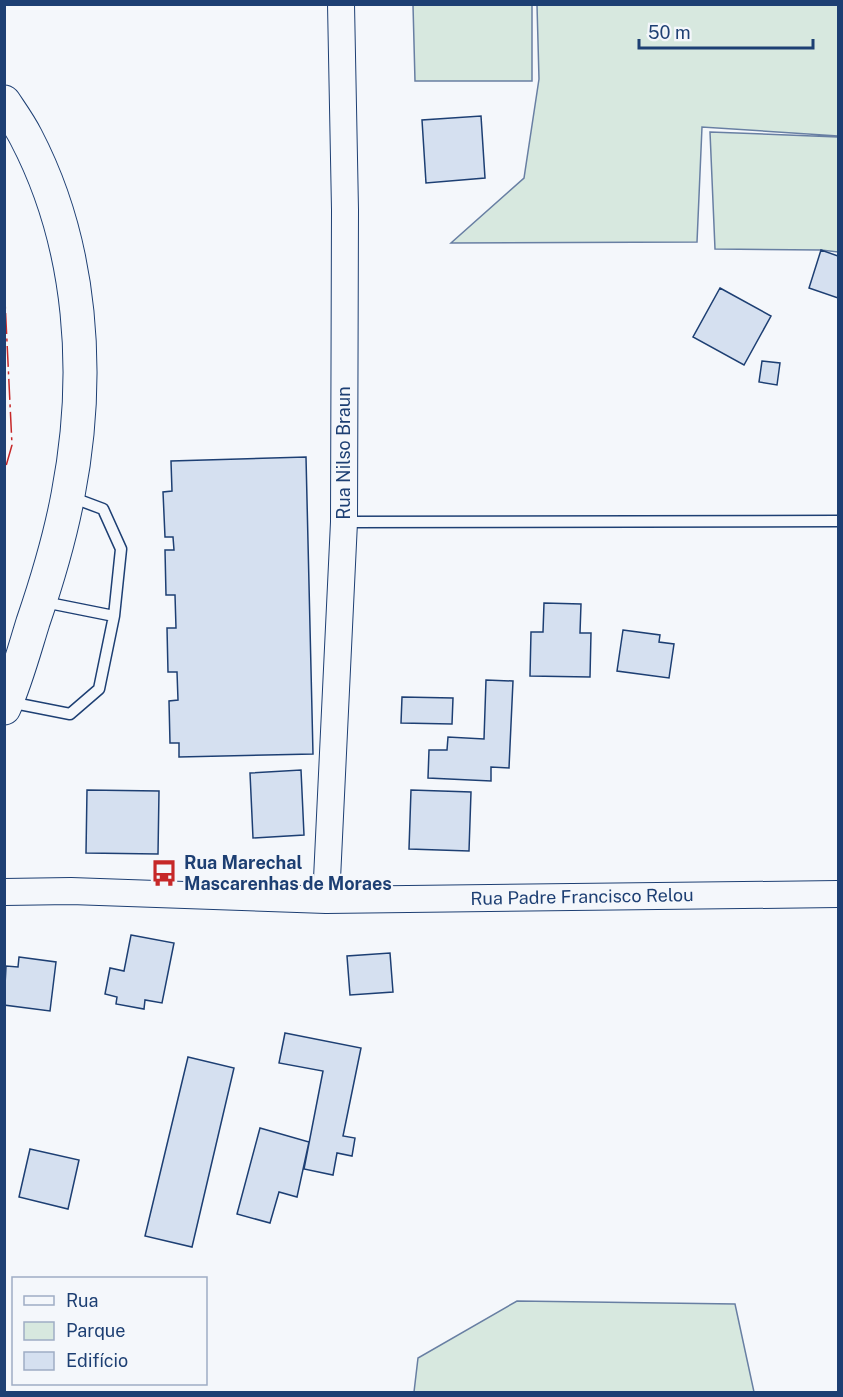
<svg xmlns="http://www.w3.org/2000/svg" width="843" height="1397" viewBox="0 0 843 1397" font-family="'Public Sans',sans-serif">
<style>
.green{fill:#d7e8df;stroke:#687fa3;stroke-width:1.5}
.building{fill:#d5e0f0;stroke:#1d3f73;stroke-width:1.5}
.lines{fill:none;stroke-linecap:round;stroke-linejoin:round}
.service-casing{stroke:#1d3f73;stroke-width:13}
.tertiary-casing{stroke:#1d3f73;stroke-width:28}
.trunk-casing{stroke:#1d3f73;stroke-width:35}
.service{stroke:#f4f7fb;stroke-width:10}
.tertiary{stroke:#f4f7fb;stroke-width:26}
.trunk{stroke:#f4f7fb;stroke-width:33}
.power{stroke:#c62828;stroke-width:1.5;stroke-dasharray:21 4.5 3 4.5;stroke-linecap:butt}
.labels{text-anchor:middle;stroke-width:4.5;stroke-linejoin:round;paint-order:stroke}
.street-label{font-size:18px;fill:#1d3f73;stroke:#f4f7fb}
.poi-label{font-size:18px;font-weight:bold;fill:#1d3f73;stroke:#f4f7fb;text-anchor:start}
</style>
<rect width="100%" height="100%" fill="#f4f7fb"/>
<path class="green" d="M413 5H532V81H415Z
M537 5H838V136L702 127 697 242 451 243 524 178 539 79Z
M710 132 838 137V252L821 250 715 249Z
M517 1301 735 1304 754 1392H414L418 1358Z"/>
<path class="building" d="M481 116 485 178 426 183 422 120Z
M821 250 838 256V298L809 288Z
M720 288 771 316 744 365 693 337Z
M762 361 780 363 777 385 759 382Z
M306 457 313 754 179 757V743H170L169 701 178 700 177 672H168L167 628H176L175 595H166L165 550H174L173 537H165L163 492 172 491 171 461Z
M544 603 581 604 580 633H591L590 677 530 676 531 632H543Z
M623 630 660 635 659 642 674 644 669 678 617 671Z
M486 680 513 681 509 768 491 767V781L428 778 429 750H447L448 737 484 739Z
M402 697 453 698 452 724 401 723Z
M301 770 304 835 253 838 250 773Z
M87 790 159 791 158 854 86 853Z
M411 790 471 792 469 851 409 849Z
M131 935 174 943 162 1003 145 1000 144 1009 116 1004 117 997 105 994 110 968 124 971Z
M390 953 393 992 350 995 347 956Z
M19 957 56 962 50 1011 4 1005 6 966 18 967Z
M285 1033 361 1048 343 1136 355 1138 352 1156 337 1153 333 1175 304 1169 323 1071 279 1063Z
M188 1057 234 1068 192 1247 145 1236Z
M260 1128 309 1142 297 1197 279 1192 270 1223 237 1214Z
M30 1149 79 1160 68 1209 19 1197Z"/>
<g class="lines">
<defs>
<path id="service" d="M344 522 838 521
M44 602 114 616
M9 702 70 714 99 689 114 616 121 549 103 509 71 497"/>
<path id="tertiary" d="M4 892 71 891 326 900 838 894
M326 900 344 522 345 210 341 4"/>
<path id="trunk" d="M4 102C12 114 20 125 26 137 83 246 91 376 68 495 60 538 47 581 33 622 24 651 16 681 4 708"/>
</defs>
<use href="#service" class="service-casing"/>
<use href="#tertiary" class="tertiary-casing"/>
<use href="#trunk" class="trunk-casing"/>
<use href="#service" class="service"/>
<use href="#tertiary" class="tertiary"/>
<use href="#trunk" class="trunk"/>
<path class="power" d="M4 280 12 445 4 473"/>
</g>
<defs>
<symbol id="bus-bare" viewBox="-9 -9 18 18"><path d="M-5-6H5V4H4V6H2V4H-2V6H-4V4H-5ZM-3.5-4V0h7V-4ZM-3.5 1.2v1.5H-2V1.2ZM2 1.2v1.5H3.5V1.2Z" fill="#c62828" stroke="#f4f7fb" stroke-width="2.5" paint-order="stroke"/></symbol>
</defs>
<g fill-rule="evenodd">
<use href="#bus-bare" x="145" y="854" width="38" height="38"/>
</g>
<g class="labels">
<g class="street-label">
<text transform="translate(344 453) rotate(-90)" y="6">Rua Nilso Braun</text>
<text transform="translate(582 897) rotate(-1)" y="6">Rua Padre Francisco Relou</text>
</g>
<g class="poi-label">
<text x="184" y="869">Rua Marechal<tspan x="184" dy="21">Mascarenhas de Moraes</tspan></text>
</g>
</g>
<rect width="843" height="1397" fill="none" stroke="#1d3f73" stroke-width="12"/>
<rect x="12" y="1277" width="195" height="108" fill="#f4f7fb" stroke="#9eadc5" stroke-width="1.5"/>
<rect x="24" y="1296" width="30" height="9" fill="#f4f7fb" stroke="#9eadc5" stroke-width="1.5"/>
<text x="66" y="1307" font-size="18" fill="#1d3f73">Rua</text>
<rect x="24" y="1322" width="30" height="18" fill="#d7e8df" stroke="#9eadc5" stroke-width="1.5"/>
<text x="66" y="1337" font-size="18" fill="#1d3f73">Parque</text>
<rect x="24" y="1352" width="30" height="18" fill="#d5e0f0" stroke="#9eadc5" stroke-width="1.5"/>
<text x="66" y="1367" font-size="18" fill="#1d3f73">Edifício</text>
<path d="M639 39v9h174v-9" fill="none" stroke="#1d3f73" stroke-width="3"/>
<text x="648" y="39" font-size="18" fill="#1d3f73" stroke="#f4f7fb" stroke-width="4.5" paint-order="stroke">50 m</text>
</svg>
